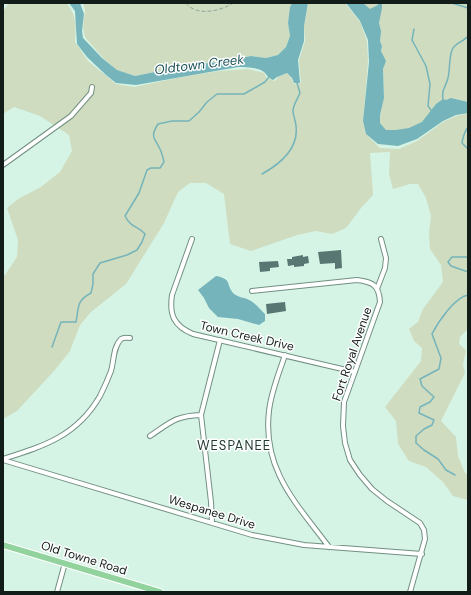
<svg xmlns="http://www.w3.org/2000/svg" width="471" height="595" viewBox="0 0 471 595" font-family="'DM Sans',sans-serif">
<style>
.green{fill:#cfdcbf}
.water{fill:#75b4bb}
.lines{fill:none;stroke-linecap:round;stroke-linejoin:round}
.stream{stroke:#75b4bb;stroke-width:1.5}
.building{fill:#587773}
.minor-casing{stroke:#738f83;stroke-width:6}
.primary-casing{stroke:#fff;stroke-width:8}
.path{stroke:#8fa79c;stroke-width:1;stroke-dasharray:4 2;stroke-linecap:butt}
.minor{stroke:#fff;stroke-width:4}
.primary{stroke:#92d29d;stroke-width:6}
.labels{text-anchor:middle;stroke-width:3;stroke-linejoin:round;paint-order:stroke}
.street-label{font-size:12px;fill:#121d19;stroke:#fff}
.water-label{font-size:13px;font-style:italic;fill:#1b5258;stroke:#fff}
.neighbourhood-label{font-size:13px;letter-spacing:1px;fill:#233d32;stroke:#fff}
</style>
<rect width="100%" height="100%" fill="#d5f4e6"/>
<path class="green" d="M9 3H66C77 14 76 28 75 42L88 61 110 79 116 84 134 87 182 77 219 71 248 69 264 73 267 78 275 81 278 77 287 73 291 78 294 84 301 83 299 60 305 41 304 26 308 5 309 3H345L360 22 367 41 368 62 363 122 366 134 380 148 399 149 417 141 443 122 456 116 468 113V329L460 337 459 344 466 350 463 365 465 373 441 421 456 437 458 456 465 473 468 474V500L453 496 443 482 426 467 409 461 398 444 396 421 385 407 421 361 422 348 414 341 409 329 418 322 423 309 443 282 441 265 430 249 429 233 431 216 426 198 418 184H410L393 189 389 174 390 152 370 153 373 195 361 208 346 228 332 234 316 231 297 235 251 251 230 244 224 194 206 183H190L178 192 164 223 126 284 91 312 80 325 70 351 54 371 17 411 3 419V275H5L17 257 18 240 7 208 18 199 41 187 60 172 72 151 69 135 40 116 14 107 3 114V11Z
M83 3H292L290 7 288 23 290 36 286 47 278 55 266 58 251 56 221 62 201 63 135 76 117 70 103 58 85 37 83 28 85 10Z
M363 3H468V102C463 101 455 98 450 99 434 102 433 112 422 122 413 130 398 131 386 130L380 123V115L384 98 383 69 385 61 381 51 382 46 380 41 379 18Z"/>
<path class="water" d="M69 3H80L84 14 82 31 83 38 102 58 117 70 135 76 195 64 221 62 251 56 266 58 278 55 286 47 290 36 288 23 290 7 292 3H308L304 26V41L298 60 300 83H294L292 78 287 73 277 77 273 80C267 77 268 76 264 72 257 67 246 67 238 67L136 85 116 83 106 75 87 57 77 44 75 11Z
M346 3H363L370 9 378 5V3H382V8L379 23 381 31 380 41 382 46 381 51 386 61 383 69 384 98 380 115V123L386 130H396L409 128 422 122 436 104 443 99 446 100 451 98 468 102V113L456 115 443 121 417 139 398 146 378 144 366 134 363 121 369 62 368 40 360 21Z
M216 276C232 279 226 284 233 293 238 298 245 297 251 301 256 304 261 310 265 314V321L259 325 238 319 218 317 209 308 204 298 198 290Z"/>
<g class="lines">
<path class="stream" d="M452 3 468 8
M414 29 412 40 426 66 430 84 428 106 431 110
M443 99C441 89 446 87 448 78 450 69 449 58 452 50 455 42 464 42 468 36
M467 148 462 143C463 137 464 132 468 127
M262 174C280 164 299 149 296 126 296 121 293 116 293 111 293 105 298 98 300 93L297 83
M468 257H452L448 262 451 266 468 272
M52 347 61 322H76C79 307 76 301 91 293L93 284V274L100 263 127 255 137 250 142 242 145 234C136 224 132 229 125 216L139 193 147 170 151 168H160L164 162C163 158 162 153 160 149 154 137 150 137 158 124L172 121H189L199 112 207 102 217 94H244L265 82 269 77
M455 475 446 470 438 459 424 450 416 443V436L424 429 432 425 434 420 419 413 420 407 430 402 434 397 422 386 420 379 439 369 441 358 432 334C438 322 455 297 468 295"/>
</g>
<path class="building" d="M341 250 342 268 335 269V263L320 264 318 252Z
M303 255V257L308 256 309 263 304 264V266L294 267V265L288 266 287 259H292V257Z
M278 261 279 267 270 268V271L260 272 259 262Z
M285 302 286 311 267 314 266 304Z"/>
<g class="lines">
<defs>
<path id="minor" d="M3 165 71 116 91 93 92 87
M192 239 172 295C169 315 174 326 193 334L355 372
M377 289 385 268 386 258 381 239
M252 291 357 280C373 282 379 285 380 302L344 402 343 426 345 443 350 460 360 475 372 489 387 501 420 523 424 530 425 539 410 592
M285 355C279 373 271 392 269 411 262 470 297 504 329 547
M150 436C171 422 175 416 201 415
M3 459C44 446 77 436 100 396 104 388 108 379 111 371 114 361 113 347 121 339 124 337 127 338 130 338
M3 460 252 535 304 545 422 554
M212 522 211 502 201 415 220 340
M57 592 65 563"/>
<path id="primary" d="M3 545 160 592"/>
</defs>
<use href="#minor" class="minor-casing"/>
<use href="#primary" class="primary-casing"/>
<path class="path" d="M186 3C196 17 221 11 233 3"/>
<use href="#minor" class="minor"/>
<use href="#primary" class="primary"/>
</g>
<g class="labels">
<g class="street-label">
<text transform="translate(247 336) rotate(13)" y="4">Town Creek Drive</text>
<text transform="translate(352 354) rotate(-71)" y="4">Fort Royal Avenue</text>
<text transform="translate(212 512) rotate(17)" y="4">Wespanee Drive</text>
<text transform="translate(84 558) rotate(17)" y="4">Old Towne Road</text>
</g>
<g class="water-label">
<text transform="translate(199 64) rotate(-7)" y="5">Oldtown Creek</text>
</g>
<g class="neighbourhood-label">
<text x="234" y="450">WESPANEE</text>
</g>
</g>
<rect width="471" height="595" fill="none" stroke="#121d19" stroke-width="8"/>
</svg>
